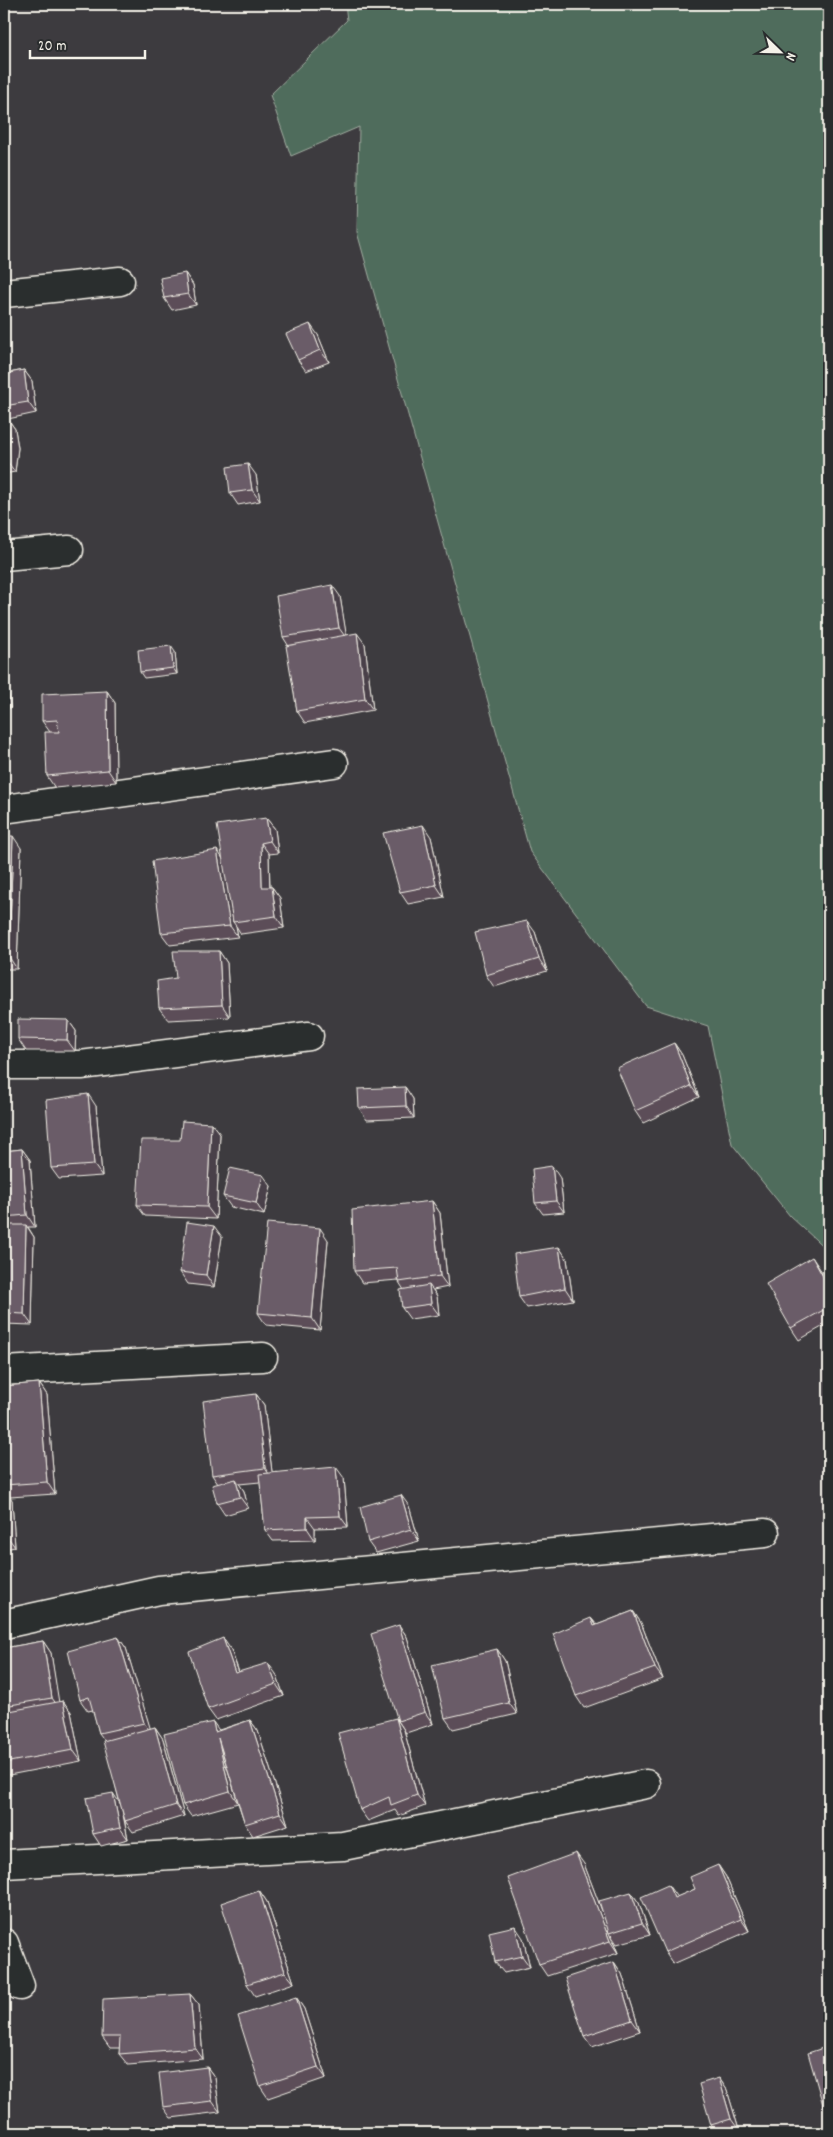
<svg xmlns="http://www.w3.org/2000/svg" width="833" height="2137" viewBox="0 0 833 2137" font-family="Dekko,sans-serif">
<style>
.green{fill:#506c5c;stroke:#a2aea2}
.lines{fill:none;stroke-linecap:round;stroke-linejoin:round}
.street-casing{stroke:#f4f1e8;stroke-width:31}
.street{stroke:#2a2d2e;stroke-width:28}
.wall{fill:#5b4e59;stroke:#f4f1e8}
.shaded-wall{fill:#4a4048;stroke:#f4f1e8}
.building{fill:#6a5b67;stroke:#f4f1e8}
</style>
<rect width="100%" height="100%" fill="#3d3b3f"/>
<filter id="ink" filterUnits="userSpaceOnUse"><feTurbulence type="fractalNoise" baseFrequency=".02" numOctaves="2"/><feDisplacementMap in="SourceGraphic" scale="10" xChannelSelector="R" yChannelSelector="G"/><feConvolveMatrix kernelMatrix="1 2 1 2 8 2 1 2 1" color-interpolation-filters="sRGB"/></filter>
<g filter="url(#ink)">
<path class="green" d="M345 4H829V1252L790 1216 732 1144 708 1026 646 1006 530 852 357 232 359 127 291 156 270 95 347 20Z"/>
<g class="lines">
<defs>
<path id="street" d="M4 293 120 281
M4 556 69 550
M4 809 334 763
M4 1065H81L309 1036
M4 1371 263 1357
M4 1624 159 1590 765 1533
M4 1864 343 1846 646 1784
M4 1943 20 1986"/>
</defs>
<use href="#street" class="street-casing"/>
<use href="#street" class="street"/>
</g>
<path class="wall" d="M185 273 193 285 196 305 172 310 164 298Z
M318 335 329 362 306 371 298 360Z
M24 370 32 381 36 413 8 419 15 429 18 448 15 472 4 474V374Z
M256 475 260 501 238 505 230 493Z
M340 596 346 635 365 644 373 710 305 723 297 711 288 645 283 637Z
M4 647 10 708 4 709Z
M175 652 177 674 144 678 140 672Z
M107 691 115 703 116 782 55 788 47 776 50 732 42 721Z
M266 818 275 829 278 853 269 854 270 887H272L280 898 284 928 241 934 236 926 238 937 170 945 161 933 223 858Z
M4 836 21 848 17 969H4Z
M431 837 444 897 408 904 400 892Z
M535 932 547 971 494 987 486 975Z
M219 951 227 963 230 1017 168 1020 159 1008 176 978Z
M68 1020 76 1031 75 1051H26L18 1039Z
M674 1043 682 1055 699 1097 643 1123 635 1111Z
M405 1087 413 1099 414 1118 367 1120 359 1108Z
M96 1106 102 1176 59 1179 51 1168Z
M211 1123 220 1134 216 1219 145 1216 137 1205 180 1140Z
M22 1149 30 1160 35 1227H28L34 1237 32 1325 4 1324V1151Z
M560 1178 564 1212 543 1214 535 1203Z
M271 1186 264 1215 231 1207 223 1196Z
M432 1201 440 1213 448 1287 433 1290 437 1296 439 1315 410 1319 402 1308 404 1290 399 1282 398 1280 362 1283 354 1271Z
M222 1237 214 1287 188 1284 180 1272Z
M328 1240 320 1330 266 1325 258 1313Z
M559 1247 567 1259 573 1300 527 1308 519 1297Z
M820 1269 829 1284V1323L799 1340 791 1328Z
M39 1383 47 1395 55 1494 10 1497 12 1500 15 1547 4 1549V1386Z
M256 1394 264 1405 272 1472 344 1478 348 1527 315 1528V1540L273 1541 265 1530 260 1482 239 1484 244 1491 248 1508 225 1515 217 1503 218 1484 212 1475Z
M409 1506 419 1541 376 1553 368 1542Z
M633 1611 641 1623 663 1679 584 1708 576 1696 591 1618 597 1625Z
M399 1625 407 1637 433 1724 406 1733 398 1721Z
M118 1637 126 1648 150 1729 155 1727 163 1739 184 1816 133 1832 125 1821 123 1812 128 1839 101 1846 93 1834 120 1804 105 1741 99 1733 93 1710 88 1711 80 1700Z
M43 1641 51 1653 58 1702 63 1701 71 1712 81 1761 4 1776V1648Z
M497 1649 505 1661 517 1714 453 1729 445 1718Z
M231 1650 239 1672 276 1674 284 1696 216 1720 208 1709Z
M396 1718 404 1730 425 1806 399 1816 395 1810 368 1821 360 1810Z
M250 1720 258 1731 288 1825 253 1836 245 1824 238 1803 191 1816 183 1805 219 1730Z
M584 1864 606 1922 631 1892 639 1903 650 1935 617 1944 611 1935 618 1953 547 1976 539 1964Z
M718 1865 726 1877 749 1931 673 1964 665 1952 677 1897 695 1889Z
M259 1890 267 1902 294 1983 255 1996 247 1984Z
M523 1938 530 1967 504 1973 495 1962Z
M614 1962 622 1974 640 2031 592 2047 584 2036Z
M190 1994 199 2005 203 2059 128 2065 119 2054 120 2048H110L102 2037Z
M296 1997 304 2009 326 2078 268 2098 260 2086Z
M829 2046V2114L823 2105Z
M207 2067 215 2078 220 2112 171 2118 163 2107Z
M719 2078 727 2090 739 2130 730 2133H717L711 2125Z"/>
<path class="shaded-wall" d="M185 273 193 285 196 305 188 294Z
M310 324 318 335 329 362 320 350Z
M24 370 32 381 36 413 28 402Z
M7 418 15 429 18 448 15 472 7 461Z
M248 464 256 475 260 501 252 490Z
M332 585 340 596 347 639 339 628Z
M357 633 365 644 373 710 365 699Z
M171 646 175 652 177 674 173 668Z
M4 647 10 708 4 700Z
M107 691 115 703 116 782 108 770Z
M266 818 275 829 278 853 270 841Z
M423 825 431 837 444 897 436 885Z
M13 836 21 848 17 969 9 957Z
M261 843 269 854 270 899 262 887Z
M217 850 225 862 233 922 236 926 238 937 230 926Z
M272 887 280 898 284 928 276 916Z
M527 921 535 932 547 971 539 959Z
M219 951 227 963 230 1017 222 1005Z
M68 1020 76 1031 75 1051 67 1040Z
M674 1043 682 1055 699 1097 691 1086Z
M405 1087 413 1099 414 1118 406 1106Z
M88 1094 96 1106 102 1176 94 1165Z
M211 1123 220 1134 216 1219 207 1207Z
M22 1149 30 1160 35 1227 27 1215Z
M552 1166 560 1178 564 1212 556 1201Z
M263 1175 271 1186 264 1215 256 1203Z
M432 1201 440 1213 448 1287 440 1276Z
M26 1225 34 1237 32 1325 24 1314Z
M214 1226 222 1237 214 1287 206 1275Z
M320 1228 328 1240 320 1330 312 1318Z
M559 1247 567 1259 573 1300 565 1288Z
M812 1257 820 1269 829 1284V1287Z
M429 1285 437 1296 439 1315 431 1304Z
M39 1383 47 1395 55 1494 47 1482Z
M256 1394 264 1405 273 1480 265 1468Z
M336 1467 344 1478 348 1527 340 1516Z
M236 1479 244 1491 248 1508 240 1497Z
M4 1488 12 1500 15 1547 7 1536Z
M401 1495 409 1506 419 1541 411 1529Z
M307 1517 315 1528V1540L307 1528Z
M633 1611 641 1623 663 1679 655 1668Z
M591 1618 599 1629 594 1626Z
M399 1625 407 1637 433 1724 425 1712Z
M118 1637 126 1648 152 1734 144 1723Z
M223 1638 231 1650 243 1685 235 1673Z
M43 1641 51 1653 60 1709 52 1698Z
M497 1649 505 1661 517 1714 509 1703Z
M268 1663 276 1674 284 1696 276 1684Z
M63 1701 71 1712 81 1761 73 1750Z
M396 1718 404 1730 425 1806 417 1795Z
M250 1720 258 1731 288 1825 280 1813Z
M213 1722 221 1733 215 1732Z
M155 1727 163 1739 184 1816 176 1805Z
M218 1738 238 1803 230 1791Z
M113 1793 121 1805 128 1839 120 1828Z
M576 1853 584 1864 610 1932 609 1933 618 1953 610 1941Z
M718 1865 726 1877 749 1931 741 1919Z
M668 1885 676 1896 682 1910 674 1898Z
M259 1890 267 1902 294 1983 285 1972Z
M631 1892 639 1903 650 1935 642 1923Z
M515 1926 523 1938 530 1967 522 1956Z
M614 1962 622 1974 640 2031 632 2020Z
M190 1994 199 2005 203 2059 195 2048Z
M296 1997 304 2009 326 2078 318 2067Z
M207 2067 215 2078 220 2112 212 2101Z
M719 2078 727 2090 739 2130 731 2119Z"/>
<path class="building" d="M185 273 188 294 164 298 160 278Z
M310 324 320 350 298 360 286 334Z
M24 370 28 402 4 406V374Z
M4 418H7L10 436 7 461H4Z
M248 464 252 490 230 493 227 467Z
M332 585 339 628 283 637 276 596Z
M357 633 365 699 297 711 286 646Z
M171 646 173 668 140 672 138 650Z
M107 691 108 770 47 776 45 732H59L57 720 42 721V694Z
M266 818 270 841 261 843 262 887H272L276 916 233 922 217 825Z
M423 825 436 885 400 892 383 833Z
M4 836H13L9 957H4Z
M217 850 230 926 161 933 152 861Z
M527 921 539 959 486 975 475 932Z
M173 951H219L222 1005 159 1008 157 981 176 978Z
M18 1019 68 1020 67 1040 18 1039Z
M674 1043 691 1086 635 1111 617 1068Z
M405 1087 406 1106 359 1108 358 1089Z
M88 1094 94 1165 51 1168 46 1100Z
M182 1121 211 1123 207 1207 137 1205 141 1140H180Z
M22 1149 27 1215 4 1217V1151Z
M552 1166 556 1201 535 1203 532 1169Z
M230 1168 263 1175 256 1203 223 1196Z
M432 1201 440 1276 399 1282 397 1268 354 1271 352 1210Z
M187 1222 214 1226 206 1275 180 1272Z
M267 1223 320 1228 312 1318 258 1313Z
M4 1225H26L24 1314 4 1313Z
M559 1247 565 1288 519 1297 514 1254Z
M812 1257 829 1287V1307L791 1328 766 1284Z
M429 1285 431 1304 402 1308 400 1290Z
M39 1383 47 1482 4 1485V1386Z
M256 1394 265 1468 212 1475 203 1401Z
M336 1467 340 1516 307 1517V1528L265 1530 259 1474Z
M236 1479 240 1497 217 1503 212 1485Z
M4 1488 7 1536H4Z
M401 1495 411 1529 368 1542 360 1507Z
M633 1611 655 1668 576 1696 553 1634 591 1618 594 1626Z
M399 1625 425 1712 398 1721 371 1634Z
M118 1637 144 1723 99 1733 89 1697 80 1700 68 1651Z
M223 1638 235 1673 268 1663 276 1684 208 1709 189 1652Z
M43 1641 52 1698 4 1706V1648Z
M497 1649 509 1703 445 1718 432 1665Z
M63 1701 73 1750 4 1763V1712Z
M396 1718 417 1795 391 1805 389 1797 360 1810 338 1733Z
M250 1720 280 1813 245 1824 218 1738 230 1791 183 1805 164 1734 213 1722 215 1732Z
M155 1727 176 1805 125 1821 103 1741Z
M113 1793 120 1828 93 1834 86 1798Z
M576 1853 610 1941 539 1964 508 1878Z
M718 1865 741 1919 665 1952 641 1897 668 1885 674 1898 695 1889 690 1877Z
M259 1890 285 1972 247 1984 221 1903Z
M631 1892 642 1923 609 1933 599 1901Z
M515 1926 522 1956 495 1962 489 1932Z
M614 1962 632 2020 584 2036 565 1978Z
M190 1994 195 2048 119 2054 120 2037H102L103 1999Z
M296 1997 318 2067 260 2086 238 2016Z
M829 2046V2103L823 2105 808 2053Z
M207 2067 212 2101 163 2107 159 2073Z
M719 2078 731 2119 711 2125 699 2084Z"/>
</g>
<rect width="833" height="2137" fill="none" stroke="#2a2d2e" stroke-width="20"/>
<rect x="10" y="10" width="813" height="2117" fill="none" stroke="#f4f1e8" stroke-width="2" filter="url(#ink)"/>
<g transform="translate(780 52) rotate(113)" stroke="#2a2d2e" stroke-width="4" paint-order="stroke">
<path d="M0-4L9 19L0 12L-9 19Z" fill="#f4f1e8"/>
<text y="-8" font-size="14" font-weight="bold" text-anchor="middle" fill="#f4f1e8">N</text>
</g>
<path d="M30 50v8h115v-8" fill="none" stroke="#f4f1e8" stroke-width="2.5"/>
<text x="38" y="50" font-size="15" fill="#f4f1e8" stroke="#2a2d2e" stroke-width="4" paint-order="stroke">20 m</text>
</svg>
